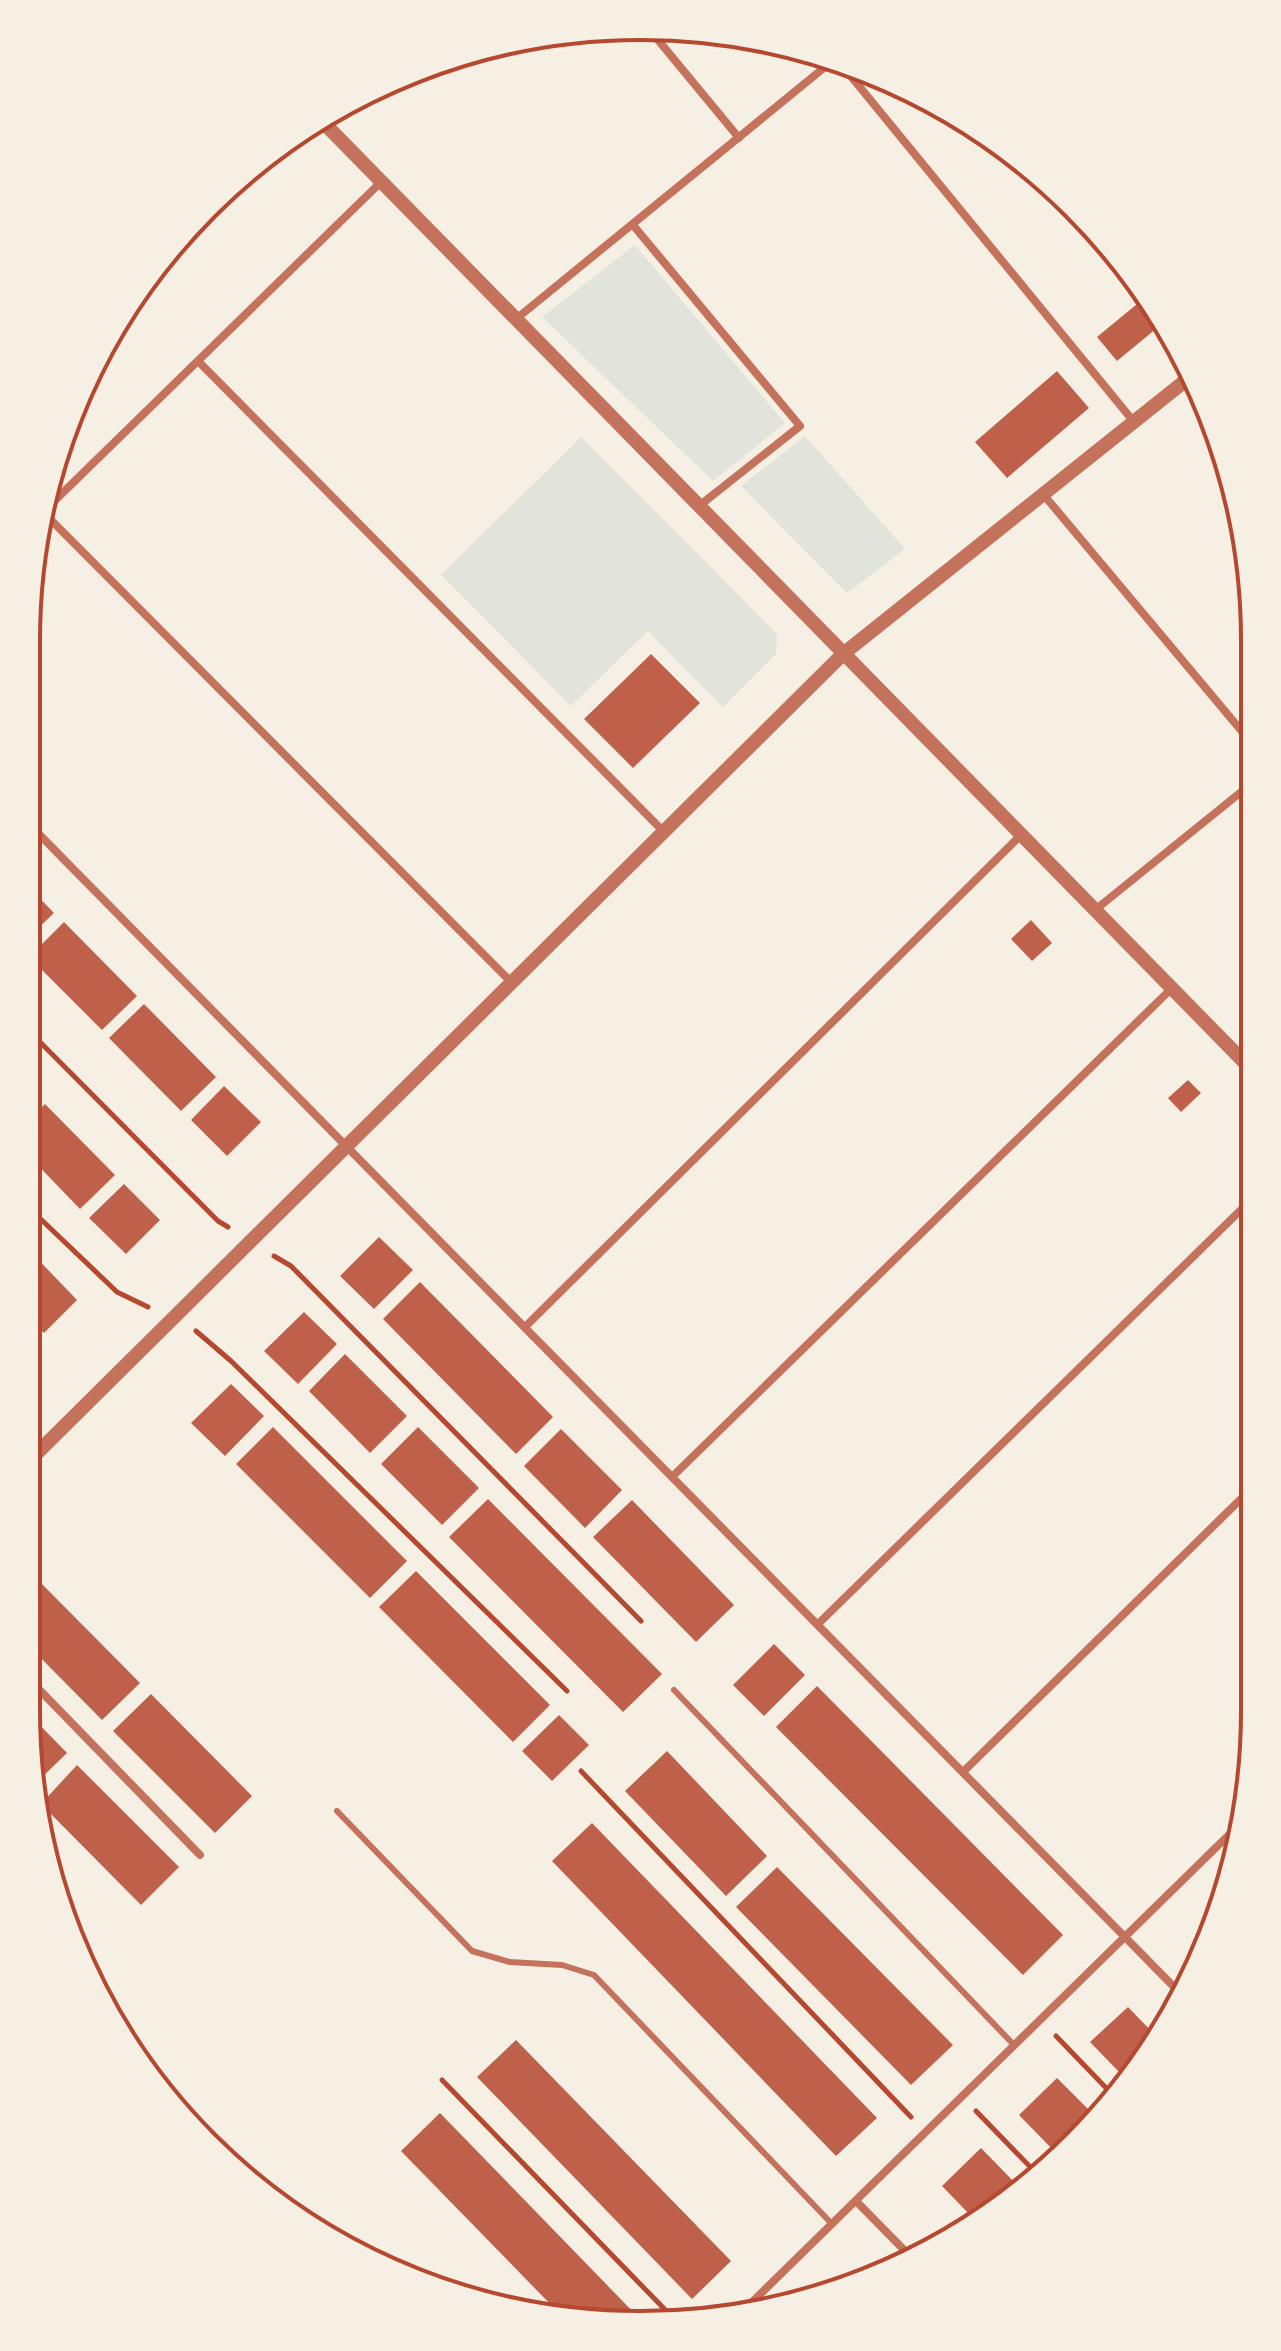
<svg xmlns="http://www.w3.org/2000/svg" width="1281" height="2351" viewBox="0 0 1281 2351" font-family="Figtree,sans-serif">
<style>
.green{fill:#e2e4dc}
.building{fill:#bf614a}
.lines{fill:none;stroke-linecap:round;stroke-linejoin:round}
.path{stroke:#b5482f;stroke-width:5}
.service{stroke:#c5725c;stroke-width:6}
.minor{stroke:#c5725c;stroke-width:8}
.tertiary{stroke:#c5725c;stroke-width:14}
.rim{fill:none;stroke:#b5482f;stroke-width:4}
</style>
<rect width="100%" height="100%" fill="#f6efe4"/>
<path class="green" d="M635 245 785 423 713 481 542 317Z
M805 436 905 549 847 593 741 486Z
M581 437 777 634 776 654 723 707 648 631 571 706 441 575Z"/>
<path class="building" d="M1148 295 1163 323 1117 361 1097 337Z
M1057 371 1089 408 1007 478 975 442Z
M651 654 700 703 633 768 584 719Z
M27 885 54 913 27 939Z
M1031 920 1052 943 1032 961 1011 939Z
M64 922 137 996 102 1030 29 957Z
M144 1004 216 1077 181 1111 109 1038Z
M1188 1080 1201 1093 1181 1112 1168 1098Z
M224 1086 261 1122 227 1156 191 1120Z
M45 1104 115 1175 80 1209 27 1154V1122Z
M124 1184 160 1220 126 1254 89 1218Z
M379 1237 413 1270 374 1309 340 1276Z
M27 1248 77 1300 44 1333 26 1316Z
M420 1282 553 1417 516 1454 383 1319Z
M304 1312 337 1344 298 1384 264 1351Z
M345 1354 407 1416 370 1453 309 1391Z
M231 1384 264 1416 225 1456 191 1423Z
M273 1427 407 1561 370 1598 236 1464Z
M418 1427 479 1488 442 1525 381 1464Z
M561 1429 622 1490 585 1528 524 1466Z
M488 1499 662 1674 623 1712 449 1537Z
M632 1500 734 1605 696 1642 593 1537Z
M416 1571 550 1705 513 1742 379 1607Z
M36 1578 140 1683 102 1720 26 1643V1588Z
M774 1644 805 1675 764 1716 733 1685Z
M817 1686 1063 1935 1023 1975 776 1727Z
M151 1694 252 1796 215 1833 113 1731Z
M26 1711 67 1753 38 1781Z
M559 1715 589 1745 552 1781 522 1751Z
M667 1751 767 1856 726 1896 625 1791Z
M77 1765 179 1867 141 1905 41 1804Z
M592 1823 877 2118 836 2156 552 1861Z
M777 1867 953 2045 911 2085 736 1907Z
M1216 1913 1206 1938 1198 1930Z
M1128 2007 1157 2037 1122 2075 1090 2042Z
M516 2040 731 2261 692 2299 477 2077Z
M1057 2078 1093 2114 1059 2156 1019 2115Z
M440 2113 641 2320 558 2312 401 2151Z
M981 2148 1020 2188 973 2218 942 2186Z"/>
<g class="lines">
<path class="path" d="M27 1029 218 1221 228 1227
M27 1206 117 1292 148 1307
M274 1256 291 1266 641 1621
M196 1331 231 1361 567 1691
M581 1771 911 2117
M1056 2036 1111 2093
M442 2080 678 2323
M976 2111 1039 2176"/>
<path class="service" d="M674 1690 1014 2045
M337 1811 472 1951 510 1962 562 1965 594 1975 832 2224"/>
<path class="minor" d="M649 29 739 138
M633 225 800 426 699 506
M516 319 836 58 1134 422
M198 361 664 832
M1043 494 1250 741
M43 512 512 983
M42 513 381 182
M27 822 1182 1995
M1095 910 1251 784
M526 1326 1021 835
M26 1433 42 1449
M673 1476 1172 988
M818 1624 1252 1199
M26 1676 200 1855
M963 1772 1253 1487
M856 2201 911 2257
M745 2309 1242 1822"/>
<path class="tertiary" d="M320 119 1251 1069
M26 1464 843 654 1190 377"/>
</g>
<path d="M0 0H1281V2351H0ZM640 40H641A600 600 0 0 1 1241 640V1711A600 600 0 0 1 641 2311H640A600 600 0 0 1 40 1711V640A600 600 0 0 1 640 40Z" fill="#f6efe4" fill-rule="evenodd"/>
<path class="rim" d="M640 40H641A600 600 0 0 1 1241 640V1711A600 600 0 0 1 641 2311H640A600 600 0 0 1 40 1711V640A600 600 0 0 1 640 40Z"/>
</svg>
